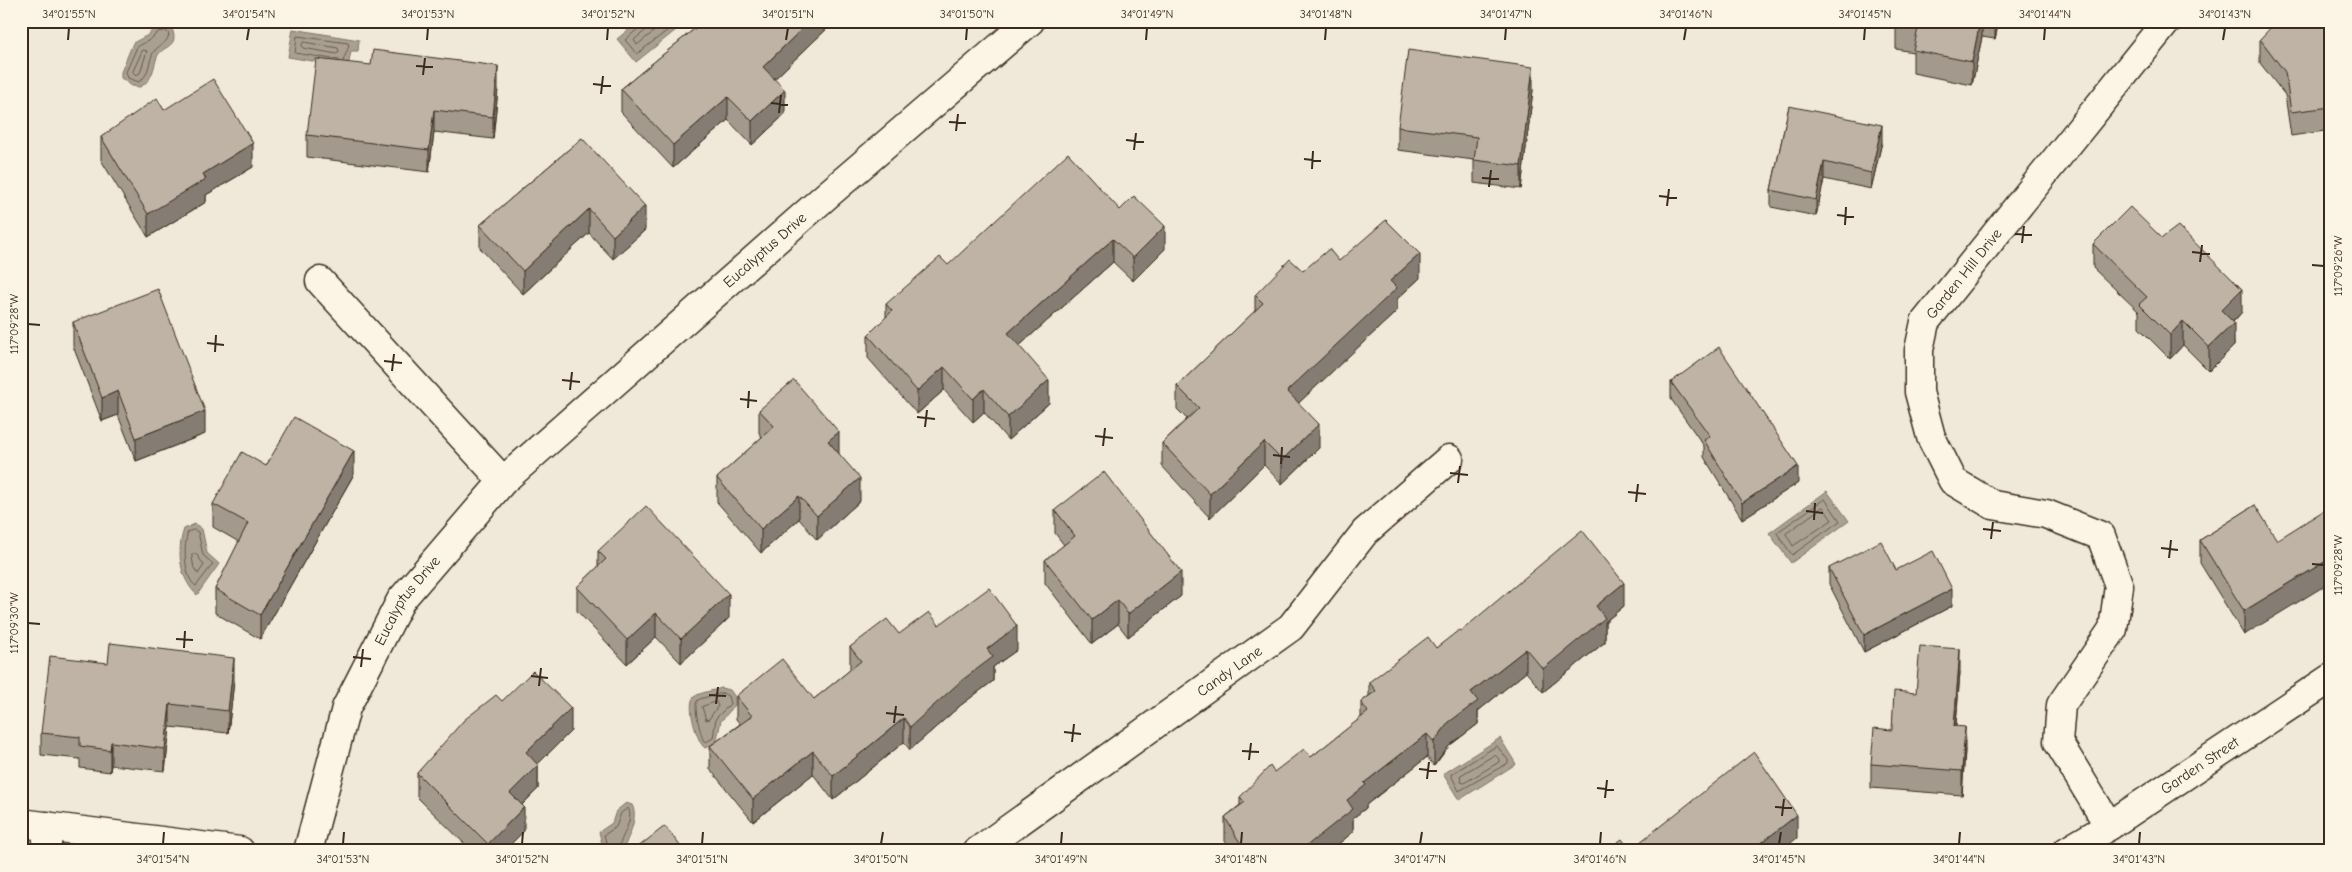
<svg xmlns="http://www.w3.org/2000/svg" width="2352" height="872" viewBox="0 0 2352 872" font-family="'Comic Neue',sans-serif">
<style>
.water{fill:#aaa091;stroke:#7e7163}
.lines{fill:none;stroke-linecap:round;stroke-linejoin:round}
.shore{stroke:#67594c;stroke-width:1}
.street-casing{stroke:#3b2a1e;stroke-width:31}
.secondary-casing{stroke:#3b2a1e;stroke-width:31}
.street{stroke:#fcf5e5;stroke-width:28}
.secondary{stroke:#fcf5e5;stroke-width:28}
.wall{fill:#a39a8d;stroke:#3b2a1e}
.shaded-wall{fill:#857d73;stroke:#3b2a1e}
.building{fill:#beb3a4;stroke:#3b2a1e}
.ticks{fill:none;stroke:#3b2a1e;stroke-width:2}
.labels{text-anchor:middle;stroke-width:5;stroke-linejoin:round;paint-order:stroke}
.street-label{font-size:15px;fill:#3b2a1e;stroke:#fcf5e5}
.neatline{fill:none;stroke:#3b2a1e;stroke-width:2}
.ticks-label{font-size:12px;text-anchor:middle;fill:#3b2a1e}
</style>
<rect width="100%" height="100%" fill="#f0e9d9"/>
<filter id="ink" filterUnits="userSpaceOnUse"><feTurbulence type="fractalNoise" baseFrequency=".02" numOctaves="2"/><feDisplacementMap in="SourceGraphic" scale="10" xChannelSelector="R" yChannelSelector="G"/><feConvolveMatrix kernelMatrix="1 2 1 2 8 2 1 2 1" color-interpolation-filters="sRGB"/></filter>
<g filter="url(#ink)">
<path class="water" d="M639 21H677L681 26 636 62 617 39Z
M167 26 172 29C180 48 162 45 157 57 153 69 153 80 140 87L132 86 121 78V72L133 43 148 35 155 27Z
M293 29 359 40 358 51H351L348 67 288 57Z
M1827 491 1849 521 1791 563 1769 533Z
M195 524 202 529 207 553 219 564 197 595C180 579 176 552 184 529Z
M721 688 730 690 735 697V705L721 721 716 743 705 748C697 743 686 704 694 697 700 692 714 691 721 688Z
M1500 738 1516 764 1459 800 1443 774Z
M626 803 632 805C639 818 628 837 623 850L604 851 599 832 612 823 616 811Z"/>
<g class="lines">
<path class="shore" d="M642 21 640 27 625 40 637 54 673 26 674 21
M648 21 646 30 634 40 637 45 667 21
M166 31 169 34C167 45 158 44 153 53 148 63 150 74 139 82L128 78 126 72 137 47 151 39 158 32Z
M304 42 338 48 339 52 337 54 303 48 302 45Z
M143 50 147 51 140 73 136 75 133 72Z
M339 60 295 53 297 36 348 43 349 46 343 61
M1825 499 1840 521 1792 555 1777 533Z
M1823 507 1832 520 1793 546 1786 534Z
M194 530 198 532 203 555 213 564 196 586C184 579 183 545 188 532Z
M192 554H196L204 565 198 574 194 568Z
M722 693 728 696 730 704 716 718 713 738 706 742 703 740C701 733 692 705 698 700 704 697 716 695 722 693Z
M716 702 718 706 709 719 706 720 702 707Z
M1497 746 1508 760V763L1459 791 1451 775Z
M1495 755 1499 759V762L1464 783 1461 782 1460 776Z
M609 851 604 835 616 827 621 813 628 808C635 820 619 839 618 851"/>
<defs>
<g id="street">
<path d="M320 281 503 481"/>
<path d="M21 823 240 851"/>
<path id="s1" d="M2109 826 2058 742 2061 705 2113 629 2119 586 2101 536 2046 514 1993 505 1953 481 1931 437 1919 392V350L1925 322 2167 21"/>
<path d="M47 851V826"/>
<path id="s2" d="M308 851 346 708 401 600 503 481 826 196 1030 21"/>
<path id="s3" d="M978 851 1291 627 1365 532 1449 459"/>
</g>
<g id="secondary">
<path id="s4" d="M2067 851 2109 826 2331 678"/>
</g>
</defs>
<use href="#street" class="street-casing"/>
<use href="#secondary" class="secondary-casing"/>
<use href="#street" class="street"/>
<use href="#secondary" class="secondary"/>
</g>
<path class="wall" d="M704 21H835L774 79 785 114 752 145 728 120 673 168 621 112V89Z
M1897 21H1999L1995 39 1982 37 1972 85 1913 73V52L1896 49V25Z
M2331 21V130L2291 136 2285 95 2260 63V39Z
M498 89 493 139 434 132 429 172 307 157V135Z
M1533 90 1521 189 1474 183V160L1398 150V127Z
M1789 106 1882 142 1871 189 1824 179 1816 216 1771 207V190Z
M164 110 253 167 206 195V202L148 237 101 160V137Z
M582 138 645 230 613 259 589 233 523 294 480 248V225Z
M1120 210 1165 249 1133 281 1113 262 1019 346 1049 403 1008 440 984 412 973 422 944 390 917 414 868 358V335L886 317V304Z
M2162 238 2242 312 2233 322 2234 346 2209 371 2183 345 2170 359 2139 328V312L2093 268V244Z
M1339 261 1420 278 1397 299V311L1298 403 1319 448 1282 484 1264 465 1210 518 1162 466V443L1187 419 1177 409V386L1255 311V295L1303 271Z
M73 322 205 434 136 461 118 415 102 421 73 346Z
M1671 382 1798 483 1742 519 1704 457V446L1671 399Z
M759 410 839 454 860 501 817 540 799 519 761 553 717 502V478L762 437 759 433Z
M266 466 354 474 260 639 215 613V589L239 542 213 527V504Z
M2255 505 2244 635 2200 563V540Z
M1055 510 1181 596 1128 637 1118 624 1092 644 1045 583V560L1064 545 1055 533Z
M598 551 729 618 681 663 656 637 627 664 577 611V587L598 567Z
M1829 568 1896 570 1952 606 1864 652 1829 584Z
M1624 606 1605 622V642L1543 692 1526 672 1478 711V724L1449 746 1434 766 1427 757 1366 805V808L1353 818V832L1330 851H1231L1225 841V817L1240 805V797L1274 772 1311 757 1361 718V702L1369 696V682L1436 648 1461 631Z
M939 625 1017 650 993 667V681L961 705 910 750 904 742 833 800 813 774 753 822 710 769V746L740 724 736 719V696L814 699 850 670V647Z
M1960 672 1956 726 1965 750 1962 795 1871 788V764L1916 693Z
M234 681 228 733 170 727 165 771 111 765 110 772 80 768V759L41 755V733Z
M502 701 571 731 538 764V789L522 805 524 831 504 851H472L417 797V773Z"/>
<path class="shaded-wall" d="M810 21H835L763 90V67Z
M1980 21H1982V37L1972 85V62Z
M1995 21H1999L1995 39Z
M498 66V89L493 139V117Z
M1533 67V90L1521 189V166Z
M785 90V114L752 145V121Z
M728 97V120L673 168V145Z
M434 110V132L429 172V150Z
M1882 125V142L1871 189V173Z
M253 143V167L206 195V202L148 237V214L203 174Z
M1824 162V179L1816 216V200Z
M645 206V230L613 259V236Z
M589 209V233L523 294V271Z
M1165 226V249L1133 281V258Z
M1113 239V262L1008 356V333Z
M1420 254V278L1397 299V311L1287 414V391L1390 281Z
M2242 289V312L2221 334V310Z
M2183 321V345L2170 359V335Z
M2234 323V346L2209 371V347Z
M944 367V390L917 414V391Z
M1049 380V403L1008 440V417Z
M984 389V412L973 422V399Z
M118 391V415L102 421V398Z
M205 411V434L136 461V438Z
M1319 424V448L1282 484V460Z
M839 432V455L828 441Z
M1264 442V465L1210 518V494Z
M354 451V474L260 639V615Z
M1798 466V483L1742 519V503Z
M860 478V501L817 540V516Z
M799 496V519L761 553V529Z
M2331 558V582L2244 635V611Z
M1181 572V596L1128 637V614Z
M1624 583V606L1605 622V642L1543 692V669L1596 606Z
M1952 589V606L1864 652V635Z
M729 594V618L681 663V639Z
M1118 600V624L1092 644V620Z
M656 613V637L627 664V640Z
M1017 626V650L993 667V681L961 705 910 750V727L987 649Z
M1526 649V672L1478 711V724L1449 746 1434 766V742L1471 692Z
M1960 649V672L1954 749V726Z
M234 658V681L228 733V711Z
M170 704V727L165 771V749Z
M571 708V731L526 776V752Z
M904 718V742L833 800V776Z
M1965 727V750L1962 795V771Z
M1427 734V757L1366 805V808L1353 818V832L1330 851H1300L1347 800 1364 783Z
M111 742V765L110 772V750Z
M813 751V774L753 822V799Z
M538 765V789L510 816V793Z
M524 807V831L504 851H488V844Z
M1797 815V838L1781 851H1751Z"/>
<path class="building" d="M704 21H810L763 67 785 90 752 121 728 97 673 145 621 89Z
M1897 21H1980L1972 62 1913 50 1918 29 1896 25Z
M2277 21H2331V107L2291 112 2285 72 2260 39Z
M373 50 498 66 493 117 434 110 429 150 307 135 316 59 371 65Z
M1408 50 1533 67 1521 166 1474 160 1477 137 1398 127Z
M213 79 253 143 203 174 206 179 148 214 101 137 157 98 164 110Z
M1789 106 1882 125 1871 173 1824 162 1816 200 1771 190Z
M582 138 645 206 613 236 589 209 523 271 480 225Z
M1068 153 1120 210 1134 196 1165 226 1133 258 1113 239 1008 333 1049 380 1008 417 984 389 973 399 944 367 917 391 868 335 892 311 886 304 940 257 948 265Z
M2130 207 2162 238 2178 226 2242 289 2221 310 2234 323 2209 347 2183 321 2170 335 2139 304 2147 297 2093 244Z
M1386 220 1420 254 1390 281 1397 288 1287 391 1319 424 1282 460 1264 442 1210 494 1162 443 1199 408 1177 386 1263 303 1255 295 1290 259 1303 271 1329 249 1339 261Z
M158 289 205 411 136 438 118 391 102 398 73 322Z
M1719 347 1798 466 1742 503 1704 440 1710 436 1671 382Z
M794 380 839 432 828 441 860 478 817 516 799 496 761 529 717 478 774 426 759 410Z
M294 417 354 451 260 615 215 589 248 523 213 504 242 452 266 466Z
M1104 472 1181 572 1128 614 1118 600 1092 620 1045 560 1075 536 1055 510Z
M2255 505 2277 540 2331 506V558L2244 611 2200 540Z
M646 506 729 594 681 639 656 613 627 640 577 587 606 559 598 551Z
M1582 530 1624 583 1596 606 1605 618 1543 669 1526 649 1471 692 1478 701 1449 722 1434 742 1427 734 1364 783 1366 785 1347 800 1353 809 1300 851H1247L1237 838 1225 817 1245 802 1240 797 1270 766 1274 772 1304 749 1311 757 1368 712 1361 702 1376 691 1369 682 1428 637 1436 648 1459 630 1461 631Z
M1881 541 1896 570 1933 551 1952 589 1864 635 1829 568Z
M989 588 1017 626 987 649 993 657 961 681 910 727 904 718 833 776 813 751 753 799 710 746 752 716 736 696 782 659 814 699 861 661 850 647 887 619 899 634 929 612 939 625Z
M110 643 234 658 228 711 170 704 165 749 111 742 110 750 80 746V737L41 733 50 656 108 663Z
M1920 646 1960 649 1954 726 1965 727 1962 771 1871 764 1874 728 1892 730 1894 691 1916 693Z
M533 671 571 708 526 752 538 765 510 793 524 807 488 844 417 773 464 720 496 695 502 701Z
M1754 752 1797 815 1751 851H1605L1622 839 1630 850Z
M665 826 684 851H633Z"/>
</g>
<path class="ticks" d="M68 40 69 28M247 40 249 28M427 40 428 28M607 40 608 28M786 40 788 28M966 40 967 28M1146 40 1147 28M1325 40 1326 28M1505 40 1506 28M1684 40 1686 28M1864 40 1865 28M2044 40 2045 28M2223 40 2225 28M416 66 433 67M423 75 425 58M593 84 611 86M601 94 603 76M771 103 788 105M779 113 781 95M949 122 966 123M956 131 958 114M1126 140 1144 142M1134 150 1136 133M1304 159 1321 161M1312 169 1313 151M1482 178 1499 179M1489 187 1491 170M1659 196 1677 198M1667 206 1669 189M1837 215 1854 217M1845 225 1846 207M2015 234 2032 235M2022 243 2024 226M2192 252 2210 254M2200 262 2202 245M2312 265 2324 266M28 324 40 325M207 343 224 345M215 352 216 335M384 361 402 363M392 371 394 354M562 380 580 382M570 390 572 372M740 399 757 401M748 408 749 391M917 417 935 419M925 427 927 410M1095 436 1113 438M1103 446 1105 428M1273 455 1290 457M1281 464 1282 447M1450 473 1468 475M1458 483 1460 466M1628 492 1646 494M1636 502 1638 484M1806 511 1823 513M1814 520 1815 503M1983 529 2001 531M1991 539 1993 522M2161 548 2178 550M2169 558 2171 540M2312 564 2324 565M28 623 40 624M176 639 193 640M184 648 185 631M353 657 371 659M361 667 363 649M531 676 548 678M539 686 541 668M709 695 726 696M716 704 718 687M886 713 904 715M894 723 896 706M1064 732 1081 734M1072 742 1074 724M1242 751 1259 752M1249 760 1251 743M1419 769 1437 771M1427 779 1429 762M1597 788 1614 790M1605 798 1607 780M1775 807 1792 808M1782 816 1784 799M163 844 164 832M343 844 344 832M522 844 523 832M702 844 703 832M881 844 883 832M1061 844 1062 832M1241 844 1242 832M1420 844 1422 832M1600 844 1601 832M1779 844 1781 832M1959 844 1960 832M2139 844 2140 832"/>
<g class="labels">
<g class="street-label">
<text dy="5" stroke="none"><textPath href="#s2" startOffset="775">Eucalyptus Drive</textPath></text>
<text dy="5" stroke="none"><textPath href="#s1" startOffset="712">Garden Hill Drive</textPath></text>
<text dy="5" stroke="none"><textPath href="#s2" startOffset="272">Eucalyptus Drive</textPath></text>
<text dy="5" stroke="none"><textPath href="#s3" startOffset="309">Candy Lane</textPath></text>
<text dy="5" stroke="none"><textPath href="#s4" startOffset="158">Garden Street</textPath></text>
</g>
</g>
<rect width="2352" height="872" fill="none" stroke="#fcf5e5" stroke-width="55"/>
<rect x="28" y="28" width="2296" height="816" class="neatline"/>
<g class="ticks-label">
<text x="69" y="18">34°01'55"N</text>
<text x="249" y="18">34°01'54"N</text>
<text x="428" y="18">34°01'53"N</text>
<text x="608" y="18">34°01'52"N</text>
<text x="788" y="18">34°01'51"N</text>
<text x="967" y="18">34°01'50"N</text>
<text x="1147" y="18">34°01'49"N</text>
<text x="1326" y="18">34°01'48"N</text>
<text x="1506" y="18">34°01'47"N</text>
<text x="1686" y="18">34°01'46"N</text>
<text x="1865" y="18">34°01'45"N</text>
<text x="2045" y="18">34°01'44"N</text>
<text x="2225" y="18">34°01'43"N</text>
<text transform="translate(2338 266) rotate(-90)" y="4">117°09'26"W</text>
<text transform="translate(14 324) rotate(-90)" y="4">117°09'28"W</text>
<text transform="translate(2338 565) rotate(-90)" y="4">117°09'28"W</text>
<text transform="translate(14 623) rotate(-90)" y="4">117°09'30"W</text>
<text x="163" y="863">34°01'54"N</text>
<text x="343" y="863">34°01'53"N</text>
<text x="522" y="863">34°01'52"N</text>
<text x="702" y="863">34°01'51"N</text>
<text x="881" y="863">34°01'50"N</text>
<text x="1061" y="863">34°01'49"N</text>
<text x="1241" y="863">34°01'48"N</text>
<text x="1420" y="863">34°01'47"N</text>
<text x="1600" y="863">34°01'46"N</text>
<text x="1779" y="863">34°01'45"N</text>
<text x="1959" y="863">34°01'44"N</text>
<text x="2139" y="863">34°01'43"N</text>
</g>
</svg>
